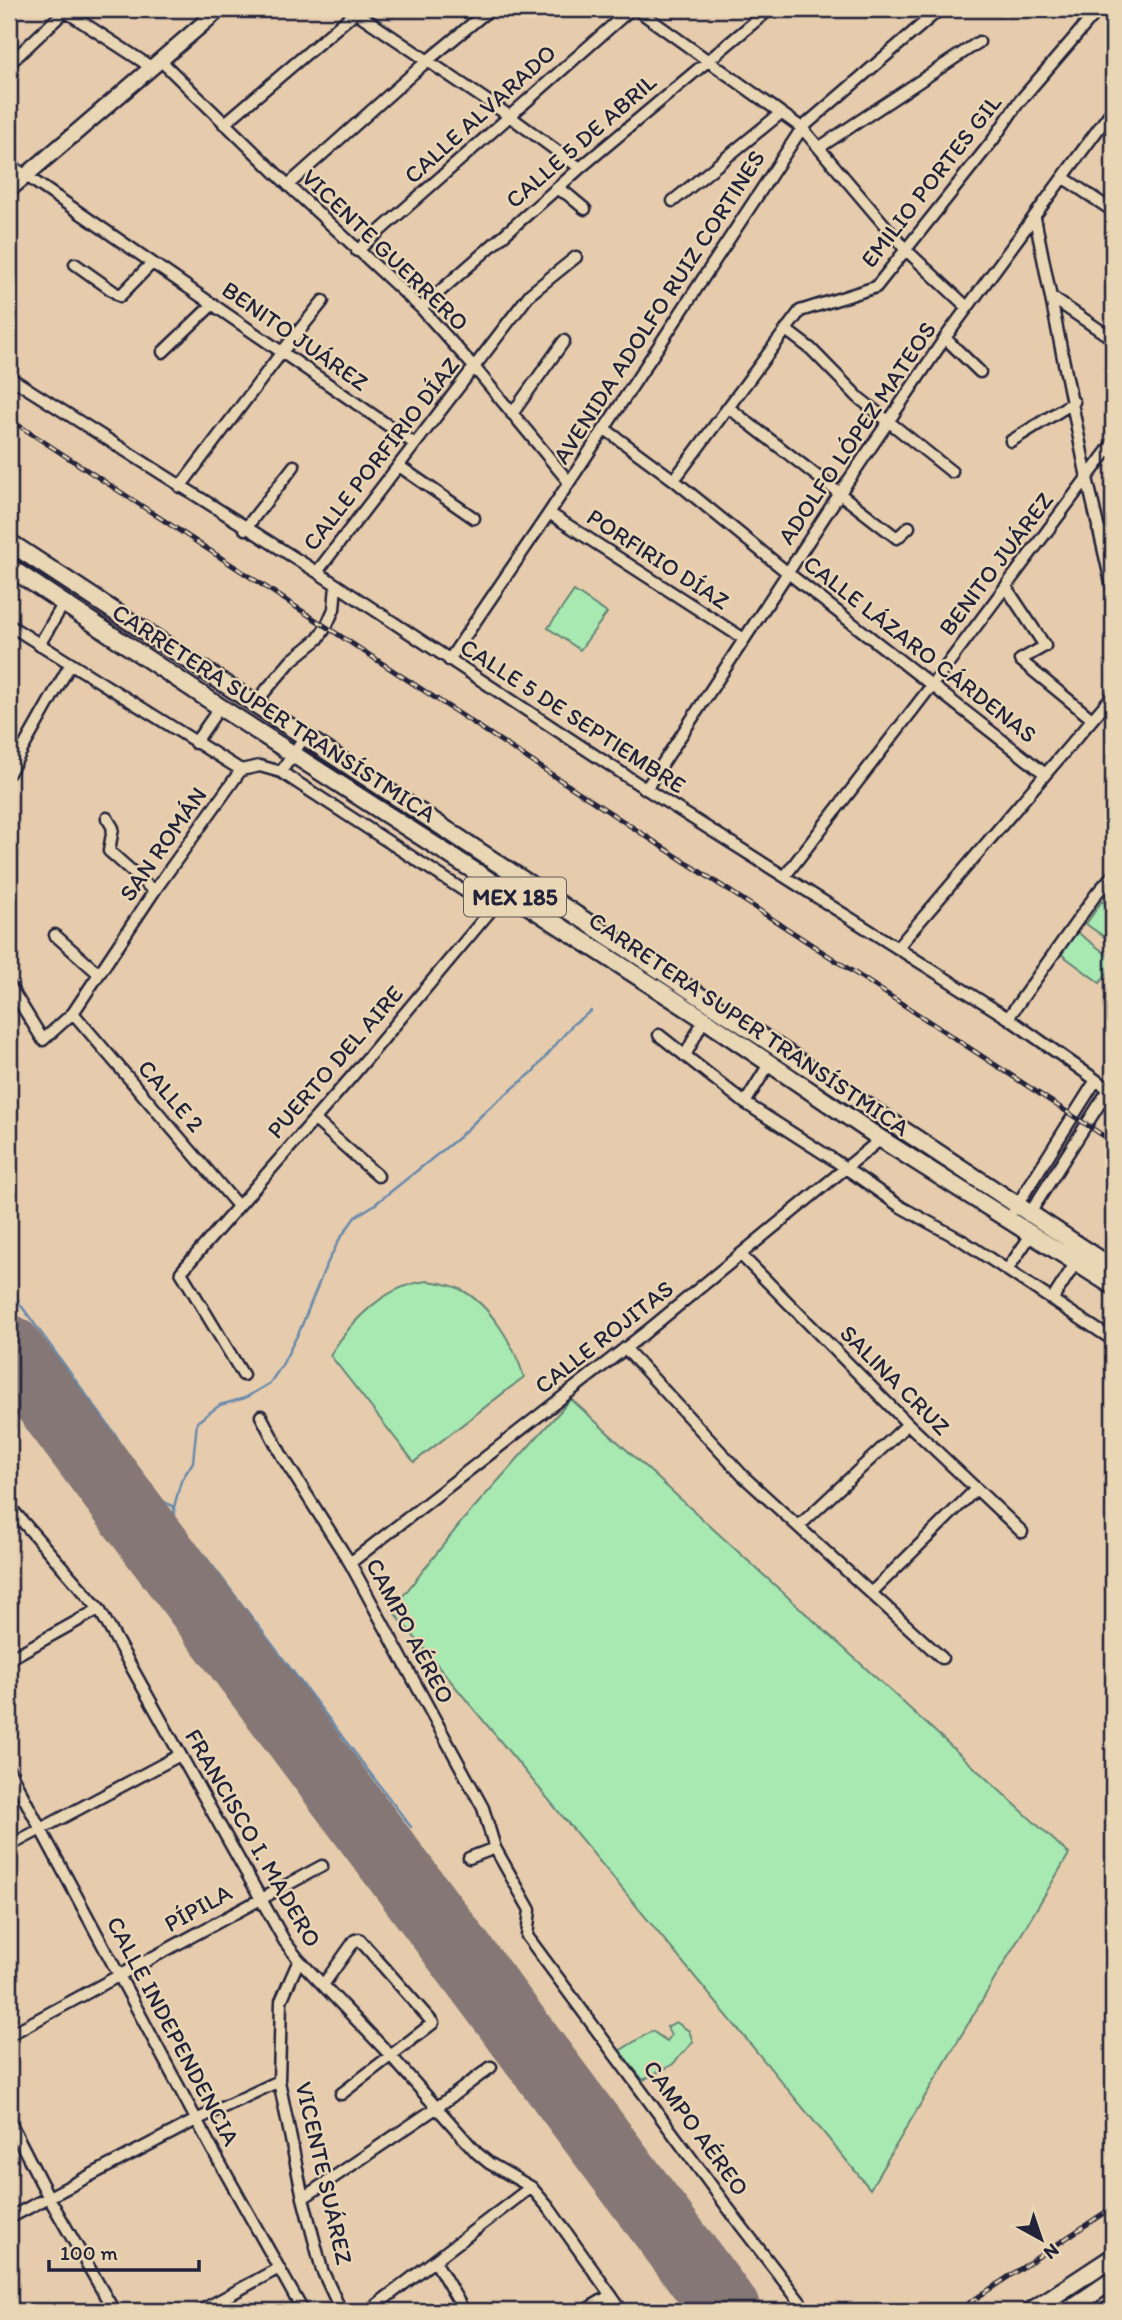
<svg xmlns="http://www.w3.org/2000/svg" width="1122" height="2320" viewBox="0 0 1122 2320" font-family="Itim,sans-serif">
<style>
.green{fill:#a8e8b1;stroke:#658576;stroke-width:2}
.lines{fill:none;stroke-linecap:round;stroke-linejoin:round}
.stream{stroke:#698aac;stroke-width:2.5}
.runway{stroke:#847774;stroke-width:68}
.street-casing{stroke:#22223b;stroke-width:15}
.secondary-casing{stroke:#22223b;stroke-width:19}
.primary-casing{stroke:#22223b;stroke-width:21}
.street{stroke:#e9d6b4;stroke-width:10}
.secondary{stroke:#e9d6b4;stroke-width:14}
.primary{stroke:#e9d6b4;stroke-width:16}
.rail-casing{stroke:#22223b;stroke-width:5}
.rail{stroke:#e9d6b4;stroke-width:2.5;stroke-dasharray:8;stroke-linecap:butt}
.labels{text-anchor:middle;stroke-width:5;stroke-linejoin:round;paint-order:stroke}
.shield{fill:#e9d6b4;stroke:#5e585f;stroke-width:2}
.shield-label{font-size:23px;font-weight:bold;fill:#22223b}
.street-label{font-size:24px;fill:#22223b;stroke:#e9d6b4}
</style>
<rect width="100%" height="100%" fill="#e6ccad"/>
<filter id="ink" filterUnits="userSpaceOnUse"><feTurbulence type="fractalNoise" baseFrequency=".0143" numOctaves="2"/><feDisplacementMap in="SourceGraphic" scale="14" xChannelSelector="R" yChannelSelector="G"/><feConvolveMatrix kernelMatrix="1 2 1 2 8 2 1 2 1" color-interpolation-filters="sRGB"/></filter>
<g filter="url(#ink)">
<path class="green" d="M574 591 607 613 580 650 548 628Z
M1102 901 1113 909V943L1086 924Z
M1077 932 1113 959V965L1100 983 1061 954Z
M428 1281C438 1283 451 1284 460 1289 491 1305 514 1345 524 1377L414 1462 330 1355C352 1320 385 1285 428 1281Z
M571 1399 1069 1854 870 2189 392 1610 463 1520Z
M676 2022 689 2031 693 2042 672 2065 643 2080 619 2051 652 2031 667 2041 671 2035 667 2027Z"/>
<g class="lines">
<path class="stream" d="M9 1289 117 1437 136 1471 138 1487 174 1507C175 1536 174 1532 199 1548L411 1827
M174 1507 181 1481 193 1462 197 1422 220 1405 245 1398 270 1383 282 1365 300 1330 325 1268 339 1240 355 1217 374 1205 458 1138 489 1108 533 1072 573 1024 591 1011"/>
<path class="runway" d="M9 1349 727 2311"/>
<defs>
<path id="street" d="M62 9 151 67
M351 9 508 115 580 168
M636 9 802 128 905 249 967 307
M160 60 288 185 421 308 474 367 569 482
M9 64 67 9
M224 124 359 9
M820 147 979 42
M9 164 415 444
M1064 178 1113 211
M288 185 427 61 490 9
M557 189 567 194 585 209
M673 201 781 113
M1035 218 1087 478 1113 591
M357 251 631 9
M75 264 120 296 152 263
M1051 297 1113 339
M421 308 580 168 770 9
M786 330 811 349 859 398 952 472
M945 338 980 372
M163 352 213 304
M9 377 317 572 646 789 1008 1018 1113 1092
M729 408 897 538 909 527
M512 414 564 341
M605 429 674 480 788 573 1044 773
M1011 441 1074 402
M399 466 474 518
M674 480 800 311 876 287 993 140 1018 103 1099 9
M180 487 282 352 323 301
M549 513 744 639
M245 529 294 466
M1098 529 1113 540
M317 572 530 294 576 257
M1006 587 1045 646 1020 660 1092 719
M9 625 241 770
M39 645 64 603
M449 660 549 513 802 128 940 9
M255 703 292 660 318 639 326 627 334 609 336 585
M195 743 220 707
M281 772 492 909
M9 773 70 665
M646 789 840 493 945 338 1113 109
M107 818 113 828 109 851 154 891
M785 876 932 685 1113 443
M55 935 99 974
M897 948 1113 695
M9 985 43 1040 73 1013 155 890 241 770 260 766 281 772 305 736
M73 1013 238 1206
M1008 1018 1097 893 1113 875
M659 1035 745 1103 834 1160 901 1207 963 1241 1113 1340
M685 1056 704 1019
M745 1103 769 1064
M315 1120 378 1176
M1014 1210 1096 1080
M1028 1216 1109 1089
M741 1255 908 1424 1022 1532
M1007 1270 1031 1235
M1052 1300 1076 1262
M625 1348 743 1476 942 1658
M243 1375 181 1272 354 1074 492 909 516 876
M261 1416 282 1456 350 1563 483 1808 495 1848 469 1858
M9 1506 99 1609 285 1942 299 1960 391 2056 477 2153 489 2163 531 2187 549 2208 622 2311
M799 1526 908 1424
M350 1563 646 1332 881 1139
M871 1593 975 1490
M9 1659 99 1609
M9 1770 211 2147 303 2311
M9 1846 180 1755
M495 1848 530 1910 527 1936 742 2227 807 2311
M299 1960 281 2001 279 2081 303 2198 322 2270 341 2311
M323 1985 355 1940 359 1939 433 2023 341 2094
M9 2035 322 1866
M9 2120 48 2196 114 2311
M303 2198 436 2108 491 2067
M9 2218 196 2120 279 2081
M435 2261 464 2311
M371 2309 531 2187
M200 2311 279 2268
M584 2311 611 2295"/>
<path id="secondary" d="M9 190 220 9"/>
<path id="primary" d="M9 542 1113 1268
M9 567 220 707 704 1019 881 1139 1113 1286
M1031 2311 1113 2257
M1067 2311 1113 2280"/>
</defs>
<use href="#street" class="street-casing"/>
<use href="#secondary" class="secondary-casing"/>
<use href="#primary" class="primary-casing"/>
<use href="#street" class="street"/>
<use href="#secondary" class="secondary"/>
<use href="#primary" class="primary"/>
<defs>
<path id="rail" d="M9 419 1113 1142
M957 2311 1113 2207"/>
</defs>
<use href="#rail" class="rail-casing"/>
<use href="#rail" class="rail"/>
</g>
</g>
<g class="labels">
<rect class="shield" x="464" y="877.5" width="102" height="39" rx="5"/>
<g class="shield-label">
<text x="515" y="905">MEX 185</text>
</g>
<g class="street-label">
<text transform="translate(480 114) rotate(-42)" y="8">CALLE ALVARADO</text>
<text transform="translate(581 141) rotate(-41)" y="8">CALLE 5 DE ABRIL</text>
<text transform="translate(931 181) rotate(-52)" y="8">EMILIO PORTES GIL</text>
<text transform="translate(385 250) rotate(44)" y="8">VICENTE GUERRERO</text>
<text transform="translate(659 307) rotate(-57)" y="8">AVENIDA ADOLFO RUIZ CORTINES</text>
<text transform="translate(295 336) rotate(35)" y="8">BENITO JUÁREZ</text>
<text transform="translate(857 433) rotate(-56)" y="8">ADOLFO LÓPEZ MATEOS</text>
<text transform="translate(381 454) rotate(-52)" y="8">CALLE PORFIRIO DÍAZ</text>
<text transform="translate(658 559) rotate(33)" y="8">PORFIRIO DÍAZ</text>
<text transform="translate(996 564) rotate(-53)" y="8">BENITO JUÁREZ</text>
<text transform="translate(920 649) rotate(38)" y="8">CALLE LÁZARO CÁRDENAS</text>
<text transform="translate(274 713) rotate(33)" y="8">CARRETERA SUPER TRANSÍSTMICA</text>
<text transform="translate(573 716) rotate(33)" y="8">CALLE 5 DE SEPTIEMBRE</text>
<text transform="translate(163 844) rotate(-55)" y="8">SAN ROMÁN</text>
<text transform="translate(749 1024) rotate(34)" y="8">CARRETERA SUPER TRANSÍSTMICA</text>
<text transform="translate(335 1062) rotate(-49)" y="8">PUERTO DEL AIRE</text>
<text transform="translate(171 1096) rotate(49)" y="8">CALLE 2</text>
<text transform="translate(604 1337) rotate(-38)" y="8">CALLE ROJITAS</text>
<text transform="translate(895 1380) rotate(45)" y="8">SALINA CRUZ</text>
<text transform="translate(410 1631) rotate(62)" y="8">CAMPO AÉREO</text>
<text transform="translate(253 1838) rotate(60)" y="8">FRANCISCO I. MADERO</text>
<text transform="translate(198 1908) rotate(-29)" y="8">PÍPILA</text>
<text transform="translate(173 2031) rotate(62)" y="8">CALLE INDEPENDENCIA</text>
<text transform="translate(696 2128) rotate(54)" y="8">CAMPO AÉREO</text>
<text transform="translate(324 2173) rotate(77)" y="8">VICENTE SUÁREZ</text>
</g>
</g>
<rect width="1122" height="2320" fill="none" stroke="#e9d6b4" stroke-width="35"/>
<rect x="18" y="18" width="1087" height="2285" fill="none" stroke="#22223b" stroke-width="2.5" filter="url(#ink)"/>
<g transform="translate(1041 2239) rotate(140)" stroke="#e9d6b4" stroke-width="5" paint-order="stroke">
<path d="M0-5L12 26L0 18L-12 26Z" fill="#22223b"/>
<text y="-10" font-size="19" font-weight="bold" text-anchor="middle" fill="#22223b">N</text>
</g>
<path d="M49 2260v10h150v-10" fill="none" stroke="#22223b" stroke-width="3.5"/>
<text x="60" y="2260" font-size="21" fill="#22223b" stroke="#e9d6b4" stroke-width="5" paint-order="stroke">100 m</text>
</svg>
